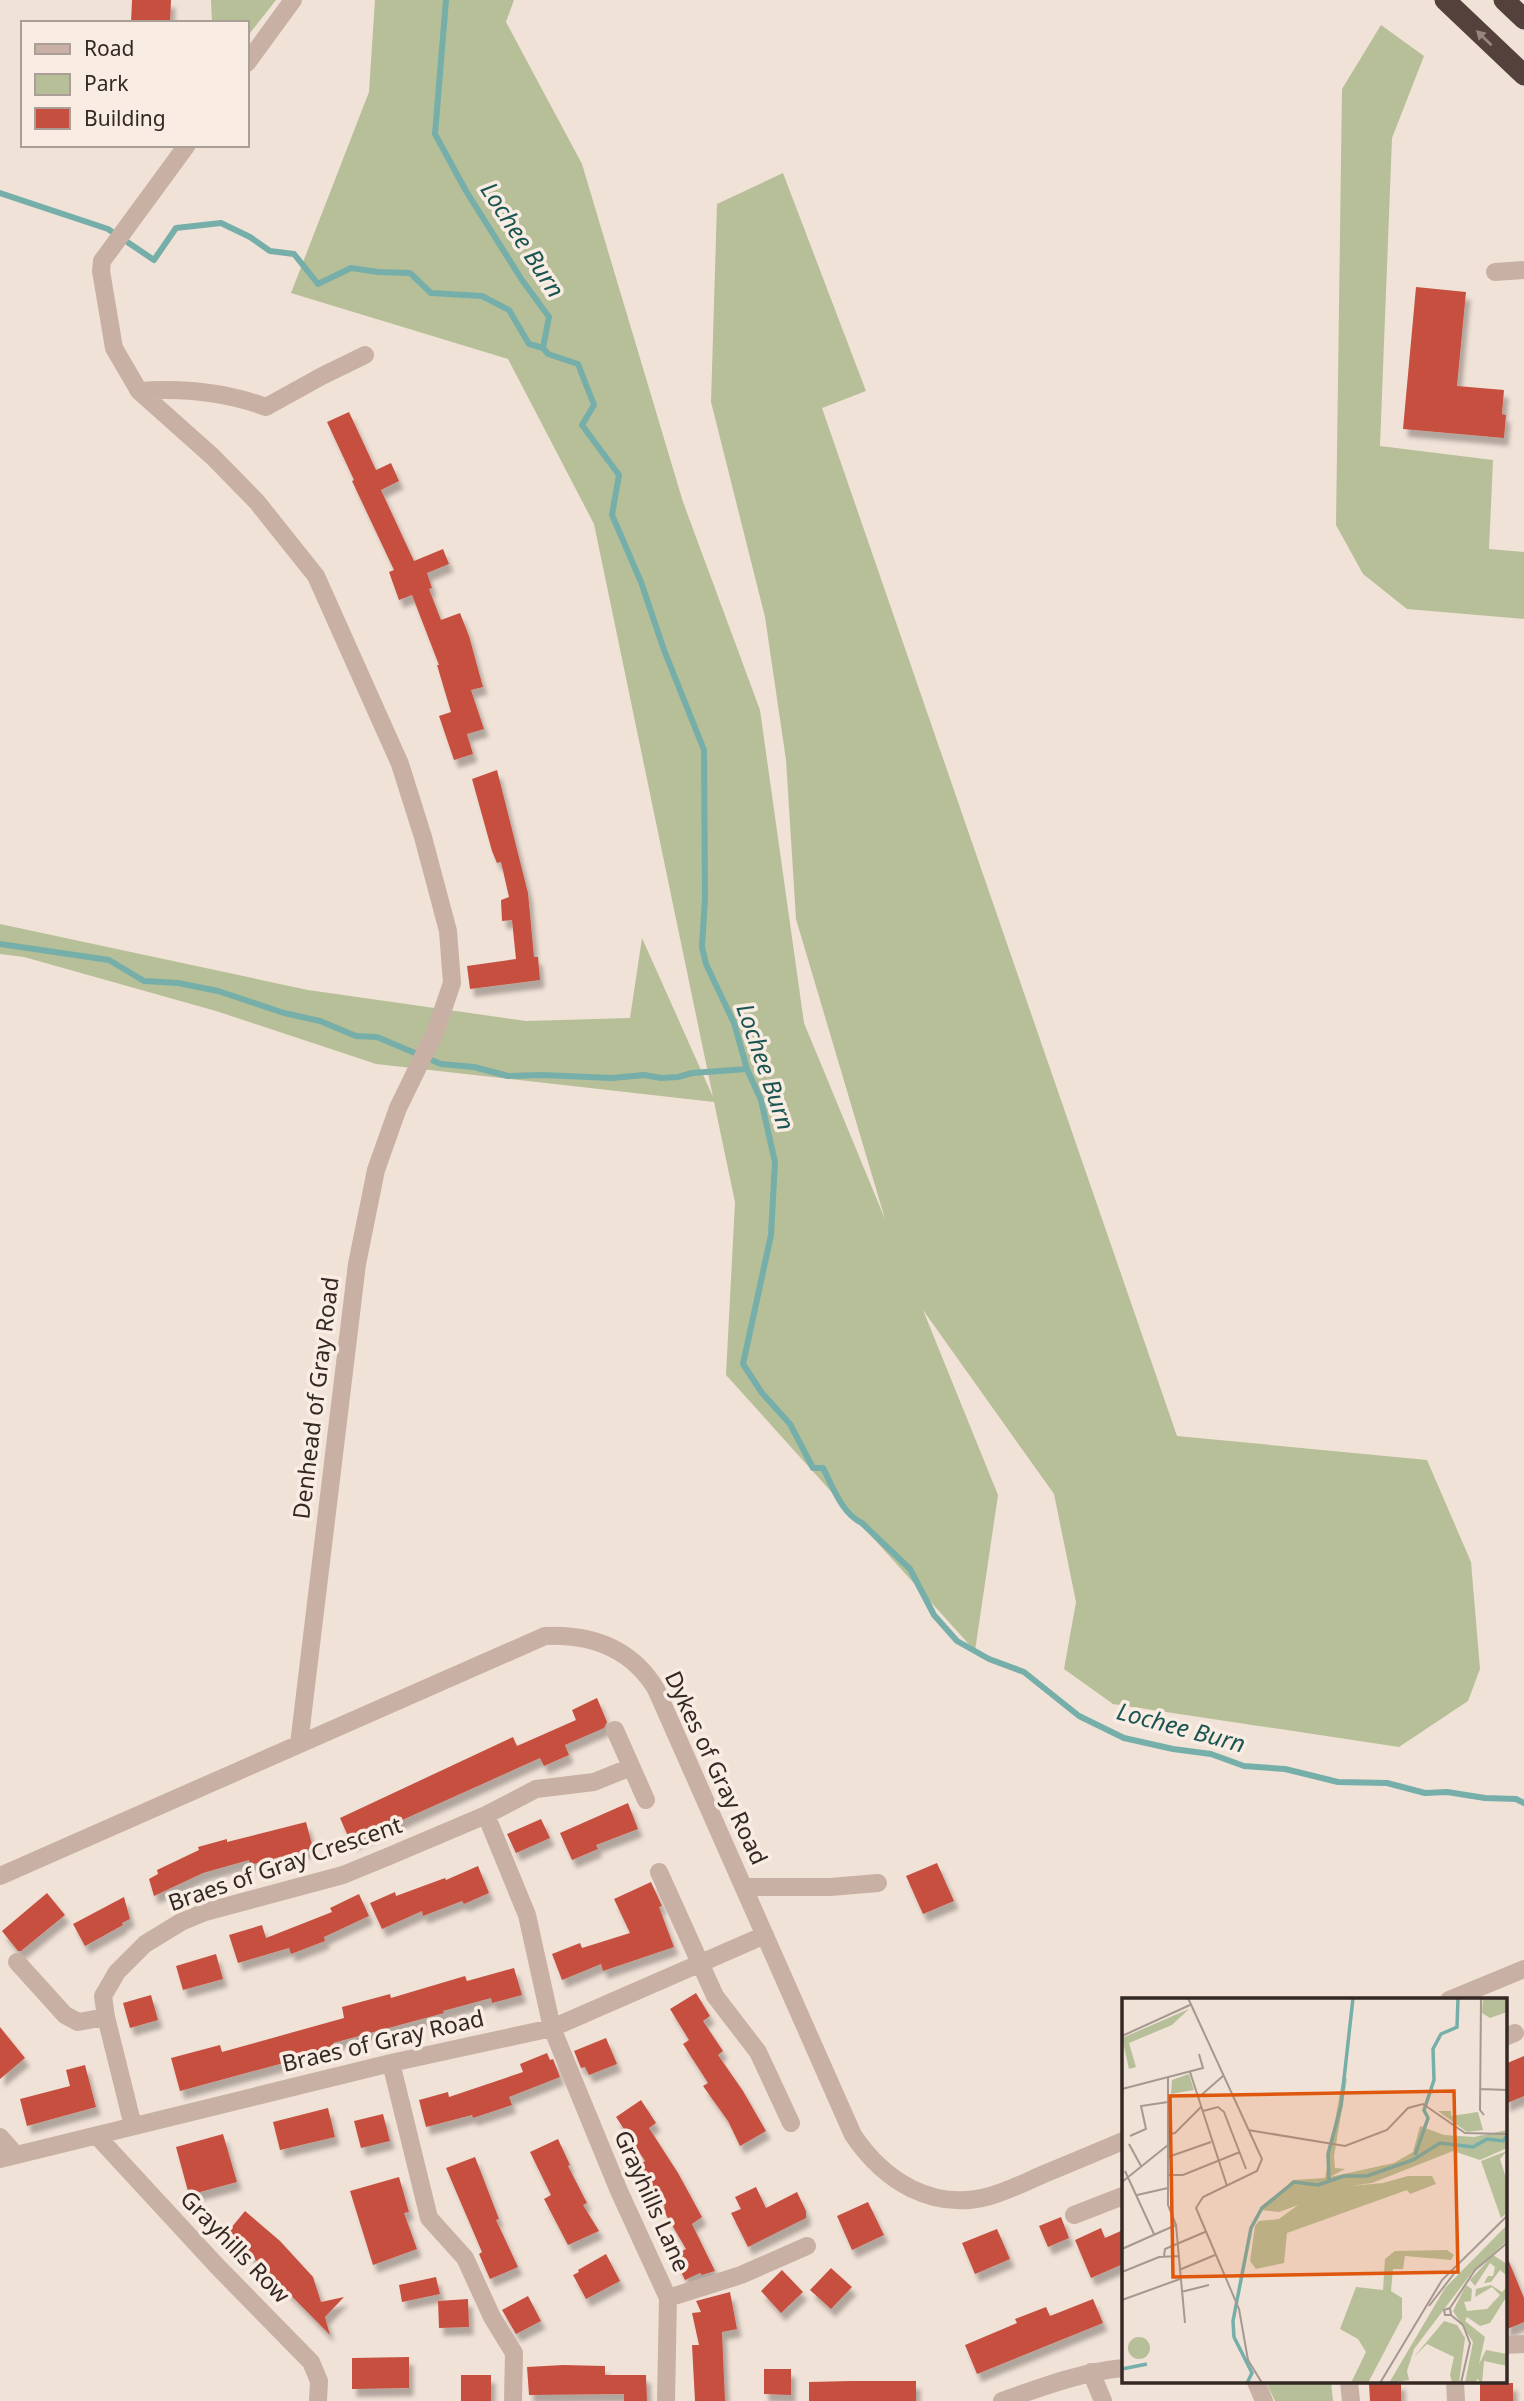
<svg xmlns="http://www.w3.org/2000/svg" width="1524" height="2401" viewBox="0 0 1524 2401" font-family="'Noto Sans',sans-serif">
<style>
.green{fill:#b7bf98}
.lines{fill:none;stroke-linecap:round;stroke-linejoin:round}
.stream{stroke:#76aea9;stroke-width:6}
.building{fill:#c65040;filter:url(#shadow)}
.minor{stroke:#c8b0a4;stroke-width:18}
.highway{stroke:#55413c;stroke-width:21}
.oneway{fill:#97857f}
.labels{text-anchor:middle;stroke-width:7;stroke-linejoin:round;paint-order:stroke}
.street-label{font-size:23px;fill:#342825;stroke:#f9ece3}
.water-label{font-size:24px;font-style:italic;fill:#1b5551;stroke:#f9ece3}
.inset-river{fill:none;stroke:#76aea9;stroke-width:3.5}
.inset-road{fill:none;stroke:#a59890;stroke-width:2}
.view{fill:#df570d;fill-opacity:0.15;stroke:#df570d;stroke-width:3.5}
.inset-edge{fill:none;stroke:#342825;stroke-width:3.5}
</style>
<defs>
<filter id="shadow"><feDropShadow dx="4.5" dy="8" stdDeviation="2" flood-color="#0004"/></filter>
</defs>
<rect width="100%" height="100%" fill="#f1e2d7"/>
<path class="green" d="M211 0H276L247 37V23H212Z
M375 0H514L506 22 582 164 683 502 760 710 804 1023 885 1219 796 919 786 760 765 617 711 402 717 204 783 173 866 391 822 408 1177 1436 1427 1460 1471 1562 1480 1669 1468 1701 1399 1747 1113 1704 1064 1669 1076 1602 1054 1494 923 1310 998 1495 975 1651 726 1375 735 1202 714 1102 376 1064 216 1011 24 957 0 954V924L308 990 526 1021 630 1018 642 938 713 1097 594 524 508 359 291 293 369 92Z
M1381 25 1424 56 1392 138 1380 446 1493 460 1489 549 1524 552V619L1407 609 1363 574 1336 525 1342 89Z
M1266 2382H1331L1333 2401H1275Z"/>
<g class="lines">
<path class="stream" d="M446 0 435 134 466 191 522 280 549 317 543 348
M0 193 108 229 154 260 176 228 221 223 250 237 270 251 294 254 318 284 351 268 378 272 410 273 431 293 482 296 509 310 529 344 543 348 548 354 578 364 594 405 582 425 619 475 612 515 641 582 664 650 704 750 705 898 702 947 706 964 734 1023 747 1069 761 1100 775 1162 771 1235 743 1364 762 1393 790 1424 813 1468H823C833 1487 842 1514 862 1523L910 1569 934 1615 957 1641 989 1659 1024 1672 1079 1716 1124 1738 1173 1749 1211 1754 1244 1766 1285 1769 1338 1782 1387 1783 1425 1793 1447 1792 1485 1798 1516 1799 1524 1803
M0 944 109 960 144 981 178 983 218 991 284 1013 320 1021 356 1036 377 1037 441 1064 474 1067 508 1076 542 1075 612 1078 644 1075 661 1078 678 1077 692 1073 747 1069"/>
</g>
<path class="building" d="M132 0H171L170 23H131Z
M1416 287 1466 292 1457 386 1504 390 1502 414 1506 415 1504 438 1403 429Z
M349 412 376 470 391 463 399 481 381 490 414 561 443 549 449 564 427 573 432 588 429 589 441 620 460 613 469 636 483 687 471 690 484 729 467 734 473 754 454 760 439 716 451 712 437 665H439L412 595 399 600 389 572 394 570 352 481 354 480 327 422Z
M497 770 528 893 534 957H538L540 980 470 989 467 966 516 959 512 920 502 921 501 900 509 897 501 862 497 863 492 851 472 779Z
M597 1698 607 1722 604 1728 565 1745 569 1755 544 1766 540 1758 351 1843 340 1818 513 1737 517 1746 576 1720 572 1710Z
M628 1803 638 1829 596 1845 598 1849 572 1860 560 1833Z
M541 1819 550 1838 516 1853 507 1834Z
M306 1822 313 1848 250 1865 249 1860 203 1873 154 1896 149 1879 158 1874 157 1870 199 1850 198 1847 227 1839V1842Z
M937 1863 954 1901 923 1914 906 1876Z
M478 1866 489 1893 464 1904 462 1901 423 1916 422 1911 382 1929 370 1903 395 1892 396 1896 445 1878 446 1880Z
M651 1882 662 1906 659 1907 674 1947 603 1971 601 1964 562 1980 552 1954 580 1943 582 1948 630 1933 614 1899Z
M47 1893 65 1915 21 1951H18L2 1931Z
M359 1894 369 1916 324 1937 325 1941 291 1954 289 1948 238 1963 229 1935 262 1925 266 1938 332 1912 330 1908Z
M124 1897 130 1919 122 1923 123 1925 85 1946 73 1924Z
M216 1954 223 1979 183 1990 176 1966Z
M514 1968 522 1995 492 2003 491 1998 443 2011 444 2013 333 2043 335 2049 180 2091 171 2058 220 2045 222 2052 344 2018 342 2007 390 1994 391 1998 465 1976 467 1981Z
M696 1993 710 2016 703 2021 723 2051 718 2055 743 2091 766 2131 740 2146 728 2121 703 2086 708 2083 683 2044 689 2040 670 2009Z
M151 1995 158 2020 130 2028 123 2003Z
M0 2027 25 2058 0 2079Z
M606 2038 617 2064 589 2075 585 2067 581 2068 574 2051Z
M547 2053 550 2060 553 2059 560 2077 509 2097 512 2105 473 2118 472 2115 426 2127 419 2100 448 2092 449 2097 523 2072 520 2064Z
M1524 2056V2096L1505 2104V2064Z
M85 2065 96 2107 27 2126 20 2099 70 2086 66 2070Z
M641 2100 656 2123 649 2128 678 2173 702 2217 692 2224 715 2271 702 2275 700 2273 685 2280 673 2255 686 2249 662 2208 665 2207 638 2166 645 2161 616 2117Z
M328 2108 335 2137 280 2150 273 2122Z
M383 2114 390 2141 361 2148 354 2121Z
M223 2134 237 2182 189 2195 176 2147Z
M558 2139 570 2165 568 2166 587 2203 583 2205 599 2231 568 2245 544 2199 551 2195 530 2152Z
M475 2157 499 2219 496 2220 518 2267 490 2279 479 2254 482 2252 446 2168Z
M399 2177 409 2212 404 2213 417 2249 373 2265 350 2191Z
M756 2187 766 2208 797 2192 806 2211V2218L748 2247 731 2213 741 2209 735 2197Z
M868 2202 884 2235 852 2250 837 2216Z
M245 2211 280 2241 313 2277 321 2302 344 2297 325 2317 330 2335 258 2262 226 2234Z
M1061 2217 1069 2238 1048 2247 1039 2226Z
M1101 2228 1105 2238 1123 2230V2264L1091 2278 1075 2240Z
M997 2229 1010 2259 975 2274 962 2243Z
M1505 2252 1524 2298V2322L1505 2330Z
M606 2254 620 2281 586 2299 573 2275 579 2272 578 2270Z
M831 2268 852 2287 831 2309 810 2290Z
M782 2270 803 2292 781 2313 761 2291Z
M436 2277 440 2294 402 2302 399 2285Z
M730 2292 737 2329 722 2332 725 2401H695L692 2345H699L692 2313 701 2312 696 2301Z
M528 2296 541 2321 516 2334 502 2310Z
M468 2299 469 2327 439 2328 438 2301Z
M1093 2299 1103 2323 977 2374 965 2345 1017 2323 1015 2319 1046 2307 1050 2316Z
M409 2357V2388L352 2389V2358Z
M563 2365 605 2366V2375H646L647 2401H624V2394L529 2395 527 2367Z
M764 2369H791V2395L764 2394Z
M461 2375H491V2401H461Z
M850 2381H916V2401H809V2382Z
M1401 2382V2401H1370L1369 2383Z
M1513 2383V2401H1480V2384Z"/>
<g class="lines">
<path class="minor" d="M247 63 293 0
M187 145 102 261 101 271 114 348 139 391 213 457 257 502 316 576 400 764 423 837 448 931 452 983 436 1030 398 1108 376 1170 357 1264 299 1744
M1495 272 1524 270
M139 391C182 388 225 392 266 407L322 376 365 355
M615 1730 646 1800
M486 1815 527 1915 552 2028 619 2191 668 2298 666 2401
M659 1872 715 1996 758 2052 791 2123
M0 1876 545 1636C592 1634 631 1648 656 1689L853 2135C884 2181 933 2212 990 2196 1008 2191 1026 2182 1044 2174 1071 2163 1097 2152 1123 2141
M744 1887H830L878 1883
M17 1962 65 2015 78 2022 106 2017
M1449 2000 1524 1969
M1505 2037 1515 2033
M391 2063 429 2218 465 2258 492 2317 514 2353 513 2401
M133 2126 106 2017 103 1996 117 1972 145 1944 181 1922 205 1912 343 1875 387 1857 486 1815 536 1789 594 1782 631 1767
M97 2136 217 2266 311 2362 319 2381 318 2401
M0 2137 16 2155
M0 2159 391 2063 552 2028 765 1935
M1074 2215 1123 2196
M668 2298 741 2275 807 2246
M1505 2345 1524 2344
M1091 2372 1103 2401
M1256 2382 1264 2401
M1349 2382 1351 2401
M1455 2382 1456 2401
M1002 2401C1042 2387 1081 2372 1123 2368"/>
<path class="highway" d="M1445 0 1524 75
M1504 0 1524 19"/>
</g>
<defs><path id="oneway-solid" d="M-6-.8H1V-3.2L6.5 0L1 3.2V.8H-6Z" transform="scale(1.75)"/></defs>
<use class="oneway" href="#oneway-solid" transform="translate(1484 38) rotate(-136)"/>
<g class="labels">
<g class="street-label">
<text transform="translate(316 1398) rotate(-83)" y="8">Denhead of Gray Road</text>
<text transform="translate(716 1768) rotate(65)" y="8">Dykes of Gray Road</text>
<text transform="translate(285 1864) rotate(-19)" y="8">Braes of Gray Crescent</text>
<text transform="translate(383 2041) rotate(-13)" y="8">Braes of Gray Road</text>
<text transform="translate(652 2201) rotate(66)" y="8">Grayhills Lane</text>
<text transform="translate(235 2247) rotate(46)" y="8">Grayhills Row</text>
</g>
<g class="water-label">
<text transform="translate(522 240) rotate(57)" y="8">Lochee Burn</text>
<text transform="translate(765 1067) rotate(71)" y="8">Lochee Burn</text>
<text transform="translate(1181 1728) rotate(15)" y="8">Lochee Burn</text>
</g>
</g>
<g transform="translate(1122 1998)">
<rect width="385" height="385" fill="#f1e2d7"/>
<path d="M361 0H385V14L368 20 360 15ZM67 11 50 27 7 45 14 69 7 71 0 40ZM67 76 72 92 49 96 50 82ZM221 78 225 81 212 158 213 170 223 171 208 179 272 165 291 154 298 128 322 137 352 139 385 132V150L358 162 331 153 250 185 228 188 261 185 286 178H310L314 186 288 196 285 192 165 235 162 265 134 271 128 263 133 228 137 223 157 221 176 207 157 214 139 212 171 182 203 180ZM316 113H329V118L356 114 361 132 345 134ZM385 153 378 161 385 183V215L379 220 359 163ZM385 227V243L351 273 292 351 285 373 287 382 267 385 323 290ZM325 252 332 257 329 262 283 258 281 271H271L269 293 280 300V320L246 385H229L244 354 236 341 218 331 234 289 261 292 263 261 273 253ZM371 257 385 266V278L378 272 369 284 362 285 366 278H371L373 269 368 265 353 288 348 282ZM344 287 350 291 349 303 342 304 345 313 365 311 378 297 370 289 353 299 354 291 369 287 380 294 385 289V298L368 325 358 328 345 319 343 323 363 339 357 366 364 352 385 356V368L362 363 360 385 355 381 354 385H343L351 344 331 313ZM322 323 335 327 343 340 337 385H330L328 377 332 359 305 346 292 359ZM6 350a11 11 0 1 1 22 0a11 11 0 1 1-22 0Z" fill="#b7bf98"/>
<path class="inset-river" d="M293 157 306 120 302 112 312 82 311 51 319 36 335 29 336 0M207 183 206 156 219 108 231 0M0 371 25 366M125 385 130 375 112 339 111 323 129 230 140 210 172 184 196 187 222 178H245L291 162 318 145 351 149 365 141 381 143 384 139"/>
<path class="inset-road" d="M66 0 140 161 135 173 81 199 74 210 117 311 126 362 140 385M359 0 358 112 362 117M0 38 68 7M68 74 105 188M46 80V207L54 227 63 325M0 91 81 70 77 56M358 91 385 92M77 99 101 78M81 113 96 109 102 114 124 171M126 132 223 148 265 132 286 110 301 106 343 135 384 136M47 136 53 135 79 109M8 138 24 131 19 108 46 104M7 146 19 168M46 159 89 144M3 173 32 236M46 177H61L118 154M0 184 46 147M15 197 46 190M0 251 54 227M42 258 43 251 83 234M57 272 93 257M0 274 37 259 56 258M59 294 87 287M0 302 58 281M307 308 334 273M328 310 329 317H323L322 312 328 310 353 272 385 245M329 317 341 327 348 345 339 385M258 385 320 282 385 218"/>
<path class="view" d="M332 93 336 274 51 279 48 98Z"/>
<rect width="385" height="385" class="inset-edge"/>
</g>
<rect x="21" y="21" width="228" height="126" fill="#f9ece3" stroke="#aa9e97" stroke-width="2"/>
<rect x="35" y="44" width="35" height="10" fill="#c8b0a4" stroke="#aa9e97" stroke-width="2"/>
<text x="84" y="56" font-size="21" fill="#342825">Road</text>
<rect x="35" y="74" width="35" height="21" fill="#b7bf98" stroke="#aa9e97" stroke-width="2"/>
<text x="84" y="91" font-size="21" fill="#342825">Park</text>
<rect x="35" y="108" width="35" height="21" fill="#c65040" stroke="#aa9e97" stroke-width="2"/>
<text x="84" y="126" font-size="21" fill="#342825">Building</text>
</svg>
